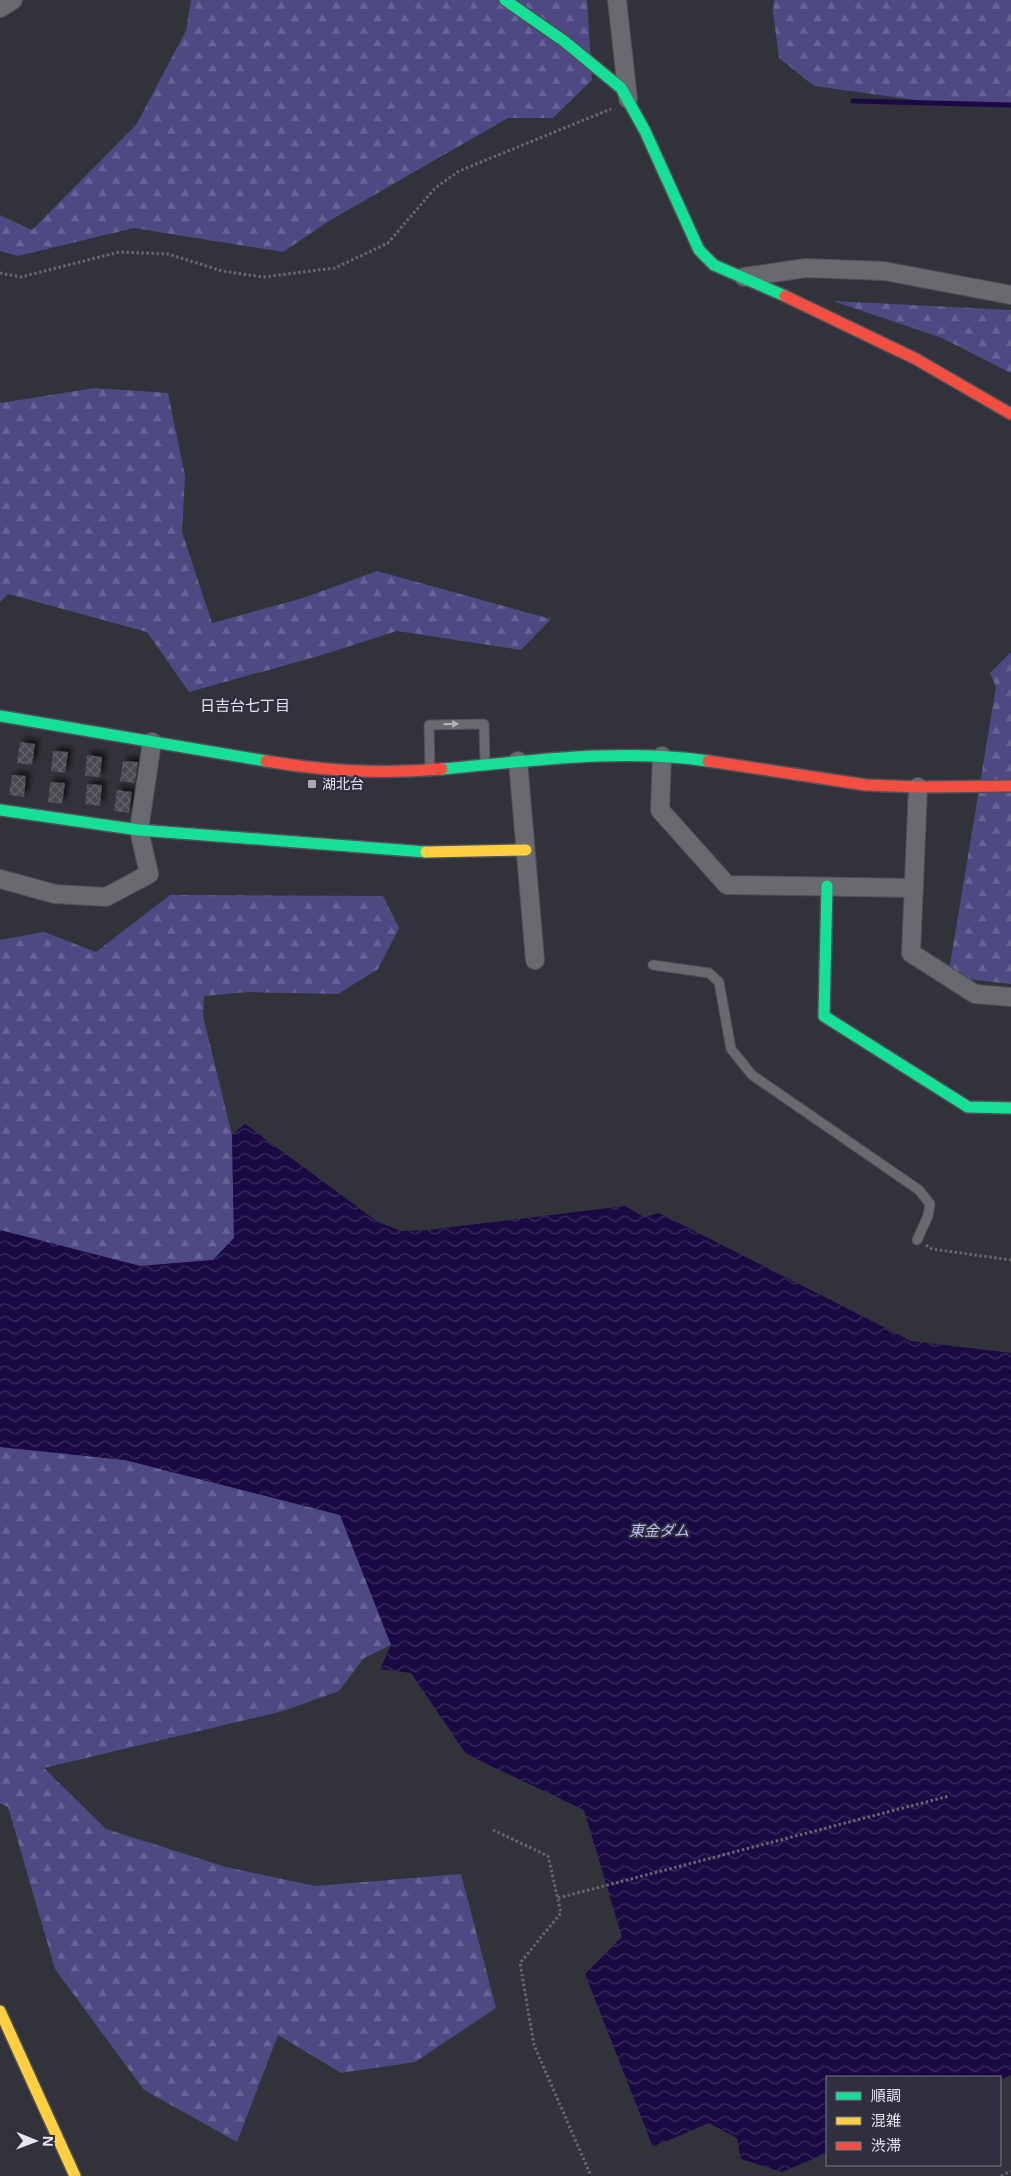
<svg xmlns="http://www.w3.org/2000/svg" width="1011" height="2176" viewBox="0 0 1011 2176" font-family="'Noto Sans','Noto Sans JP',sans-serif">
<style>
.forest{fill:url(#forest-firs)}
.water{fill:url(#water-waves)}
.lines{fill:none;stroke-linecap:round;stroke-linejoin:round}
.stream{stroke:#190a43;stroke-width:5}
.building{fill:url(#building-cross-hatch);filter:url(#shadow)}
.lane-casing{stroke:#505057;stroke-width:11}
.street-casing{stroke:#505057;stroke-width:20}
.fast-casing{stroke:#505057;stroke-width:14}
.slow-casing{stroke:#505057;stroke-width:14}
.jam-casing{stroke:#505057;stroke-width:14}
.path{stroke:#67676c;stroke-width:3;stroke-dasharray:2.5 2.5;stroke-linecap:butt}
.lane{stroke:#696970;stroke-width:9}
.street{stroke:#696970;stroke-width:18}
.fast{stroke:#16e098;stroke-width:11}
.slow{stroke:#ffcf43;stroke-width:11}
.jam{stroke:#f24e42;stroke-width:11}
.oneway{fill:#b5b5bd}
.poi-dot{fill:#a8a8b1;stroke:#2f2f3d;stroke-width:2}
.labels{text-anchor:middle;stroke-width:4;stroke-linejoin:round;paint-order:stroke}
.poi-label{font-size:14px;fill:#e7e7f1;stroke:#2f2f3d;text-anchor:start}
.neighbourhood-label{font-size:15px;fill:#e7e7f1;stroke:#2f2f3d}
.water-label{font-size:15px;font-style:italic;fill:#c0bff9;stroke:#2f2f3d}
</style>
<defs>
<pattern id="forest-firs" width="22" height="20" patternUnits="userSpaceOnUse" patternTransform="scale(1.25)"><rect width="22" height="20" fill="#4e4883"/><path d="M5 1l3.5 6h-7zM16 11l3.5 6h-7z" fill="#686295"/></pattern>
<pattern id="water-waves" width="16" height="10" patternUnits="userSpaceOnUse" patternTransform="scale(1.25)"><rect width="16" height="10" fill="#190a43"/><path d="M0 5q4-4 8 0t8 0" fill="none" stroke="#3a2e5f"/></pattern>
<pattern id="building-cross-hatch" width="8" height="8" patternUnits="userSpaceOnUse" patternTransform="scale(1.25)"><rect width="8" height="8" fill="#484850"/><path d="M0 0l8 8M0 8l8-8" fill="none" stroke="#62626a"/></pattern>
<filter id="shadow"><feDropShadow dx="4.5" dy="-4.5" stdDeviation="2.5" flood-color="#0009"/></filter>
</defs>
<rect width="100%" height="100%" fill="#32323a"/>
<path class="forest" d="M191 0H587L592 80 553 118H508L329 221 283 252 134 228 18 256 0 251V215L32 230 136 125 186 31Z
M774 0H1011V103L945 104 814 86 779 58 773 12Z
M833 301 1011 310V373L942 338Z
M95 388 168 393 185 476 182 532 212 623 303 598 377 571 551 619 521 650 397 631 322 655 189 692 147 632 8 594 0 602V403Z
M1011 652V984L948 977 996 687 990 673Z
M170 895 383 896 399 928 378 969 338 994 248 992 204 996 203 1016 232 1135 234 1238 213 1260 140 1266 0 1230V940L44 932 96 952Z
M0 1447 125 1460 340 1515 391 1645 364 1658 339 1691 283 1711 44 1768 106 1829 226 1867 315 1886 461 1874 496 2008 415 2062 341 2073 278 2035 237 2142 144 2090 55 1969 8 1807 0 1803Z"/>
<path class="water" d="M245 1124 378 1222 401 1231 427 1230 625 1206 644 1217 659 1213 911 1341 1011 1353V2075L1000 2080V2077H827V2153L782 2172 741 2159 737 2138 709 2123 653 2147 585 1974 622 1937 584 1810 466 1754 411 1673 380 1669 391 1645 340 1515 125 1460 0 1447V1230L140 1266 213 1260 234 1238 232 1135Z"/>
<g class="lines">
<path class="stream" d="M853 101 1011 105"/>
</g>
<path class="building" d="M20 742 35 744 32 765 17 763Z
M53 751 68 752 65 773 51 771Z
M87 755 102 757 100 777 85 776Z
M123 761 138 762 135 783 120 781Z
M12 775 26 776 24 797 9 795Z
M50 782 65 783 62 804 48 802Z
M87 784 102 785 100 806 85 804Z
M117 790 132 792 129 813 114 811Z"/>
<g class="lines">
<defs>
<path id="lane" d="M430 769 429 725 484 724 485 763
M653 965 709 973 719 982 731 1049 752 1075 919 1190 930 1204 928 1216 917 1240"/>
<path id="street" d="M617 0 628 99
M0 8 13 0
M744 277 806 268 884 271 1011 295
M662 756 660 810 727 885 914 888
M518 761 535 960
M918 787 911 953 975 994 1011 997
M0 879 55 894 106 897 149 874 139 830 152 742"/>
<path id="fast" d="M505 0 564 41 621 88 645 131 699 250 714 265 785 296
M0 716 266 761
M442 769C531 761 620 748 708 761
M0 810 139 830 426 852
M827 886 824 1016 968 1107 1011 1108"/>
<path id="slow" d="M426 852 526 850
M0 2011 75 2176"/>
<path id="jam" d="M785 296 916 359 1011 414
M266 761C323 771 384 774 442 769
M708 761 866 785 921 787 1011 786"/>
</defs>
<use href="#lane" class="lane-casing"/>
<use href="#street" class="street-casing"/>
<use href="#fast" class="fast-casing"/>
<use href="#slow" class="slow-casing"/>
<use href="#jam" class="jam-casing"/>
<path class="path" d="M0 273 21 277 119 252 168 254 222 271 263 277 335 268 388 243 435 188 459 171 611 109
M926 1245 932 1249 1011 1260
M493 1830 548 1856 561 1913 520 1963 534 2045 591 2176
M558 1898 949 1796
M1001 2176 1011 2171"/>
<use href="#lane" class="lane"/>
<use href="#street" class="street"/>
<use href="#fast" class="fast"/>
<use href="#slow" class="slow"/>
<use href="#jam" class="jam"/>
</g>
<defs><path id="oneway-solid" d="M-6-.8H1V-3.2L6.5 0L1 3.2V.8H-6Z" transform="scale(1.25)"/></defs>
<use class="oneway" href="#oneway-solid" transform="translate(451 724) rotate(-1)"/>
<rect class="poi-dot" x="307" y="779" width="10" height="10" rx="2.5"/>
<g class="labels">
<g class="poi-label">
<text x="322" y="789">湖北台</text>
</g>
<g class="neighbourhood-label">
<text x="245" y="711">日吉台七丁目</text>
</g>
<g class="water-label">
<text x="659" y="1536">東金ダム</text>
</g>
</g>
<rect x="826" y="2076" width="175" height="90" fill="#2f2f3d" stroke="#797985"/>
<rect x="836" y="2092" width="25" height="8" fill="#16e098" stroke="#797985"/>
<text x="871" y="2101" font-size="15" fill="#e7e7f1">順調</text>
<rect x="836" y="2117" width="25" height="8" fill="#ffcf43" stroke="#797985"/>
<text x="871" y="2126" font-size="15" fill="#e7e7f1">混雑</text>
<rect x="836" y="2142" width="25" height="8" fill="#f24e42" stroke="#797985"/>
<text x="871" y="2151" font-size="15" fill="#e7e7f1">渋滞</text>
<g transform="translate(35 2141) rotate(91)" stroke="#2f2f3d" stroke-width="4" paint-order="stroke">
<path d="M0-4L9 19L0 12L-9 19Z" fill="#e7e7f1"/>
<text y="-8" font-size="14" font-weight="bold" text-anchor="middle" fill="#e7e7f1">N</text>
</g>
</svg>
